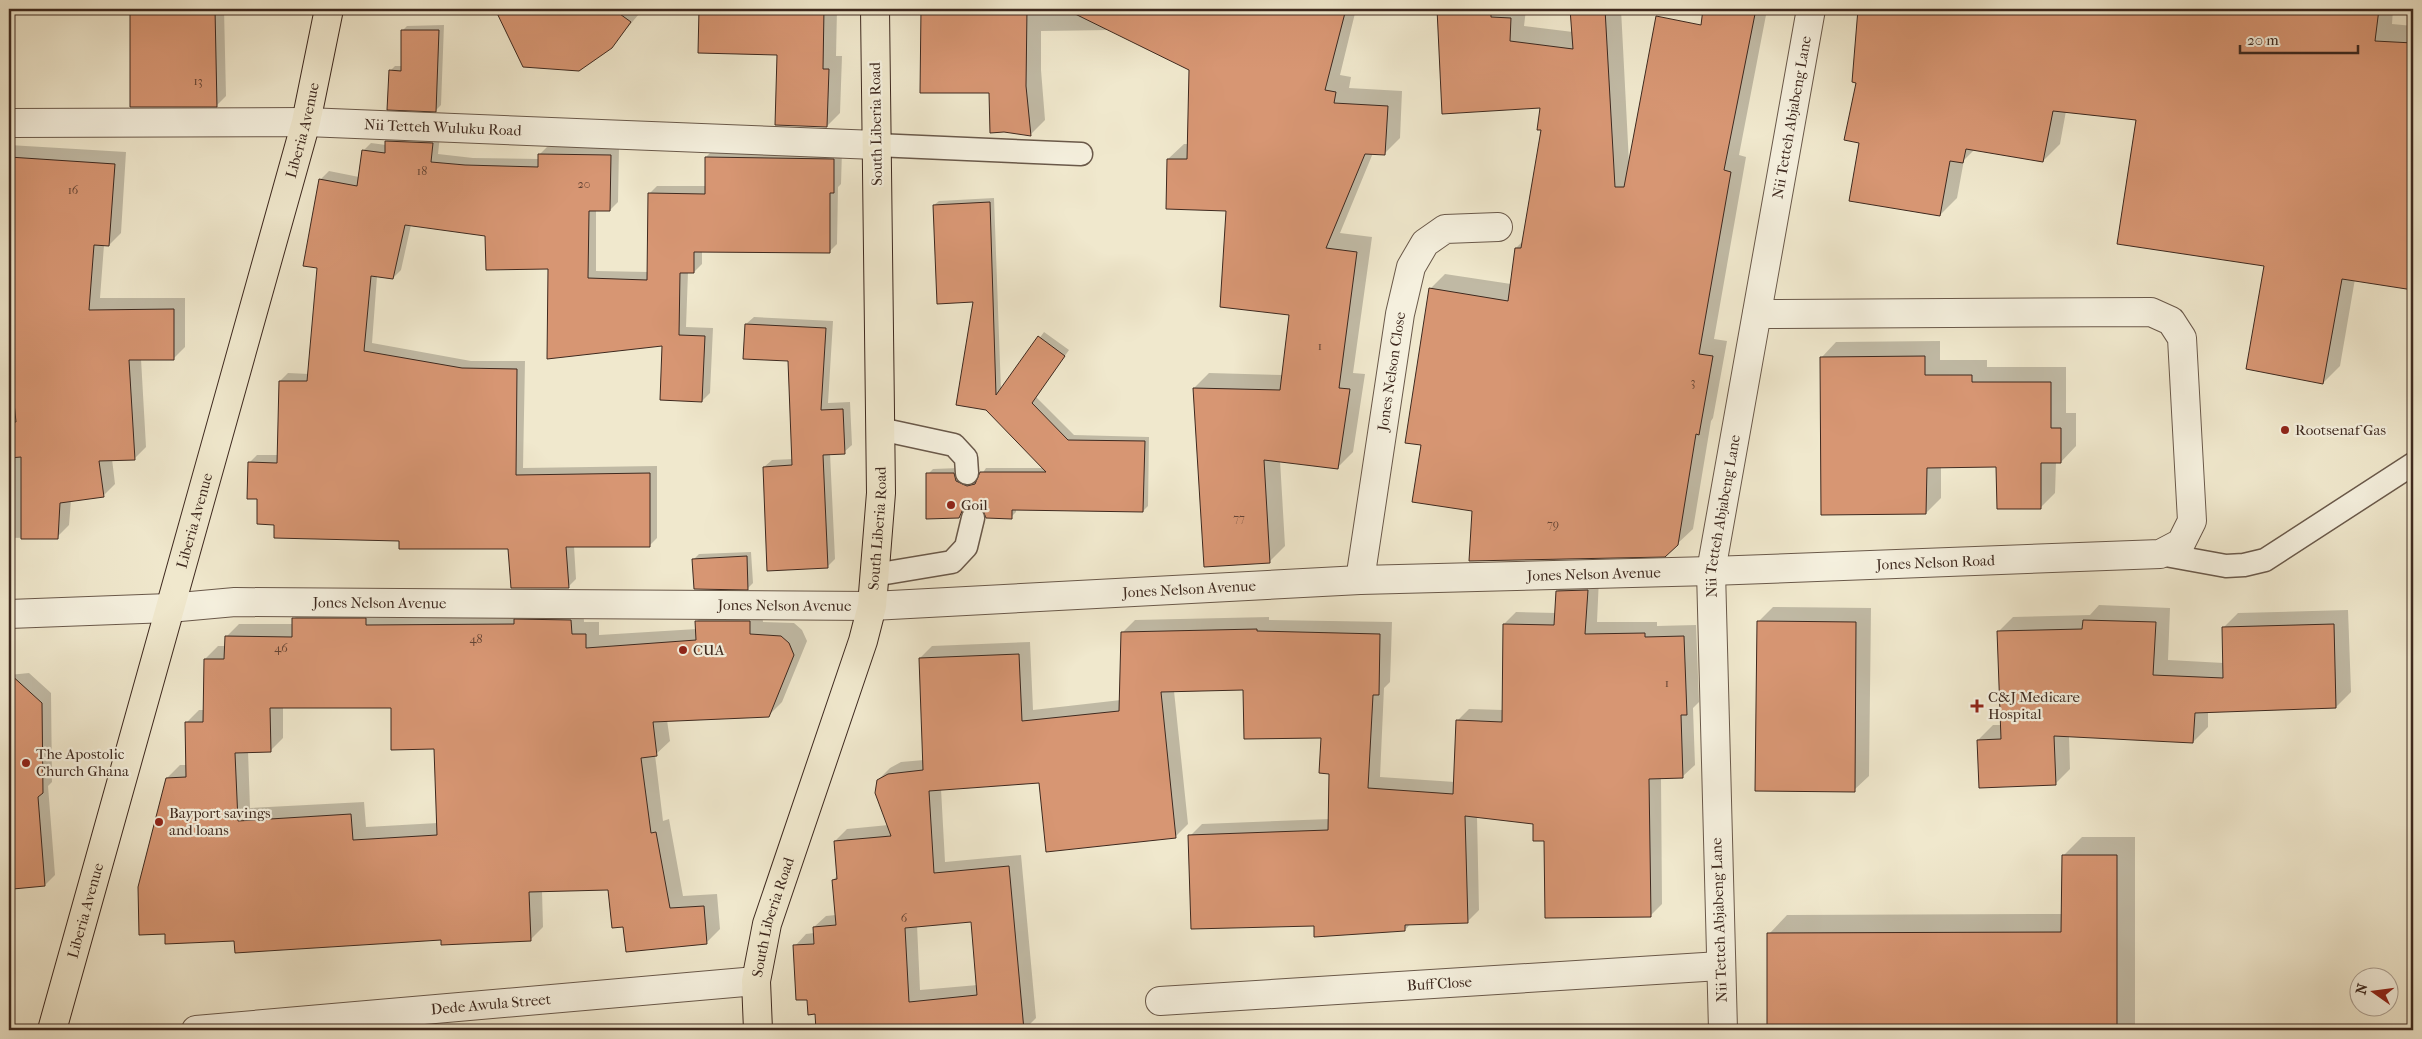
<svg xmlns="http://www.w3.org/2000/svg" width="2422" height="1039" viewBox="0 0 2422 1039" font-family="'IM FELL French Canon',serif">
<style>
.shadow{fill:#0003;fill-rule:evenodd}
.building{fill:#d79673;stroke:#3e291f;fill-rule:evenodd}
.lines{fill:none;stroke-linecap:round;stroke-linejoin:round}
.lane-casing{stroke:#6a594a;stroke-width:25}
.street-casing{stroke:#6a594a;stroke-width:30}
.primary-casing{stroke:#3e291f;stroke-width:30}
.lane{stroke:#f5f0de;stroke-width:22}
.street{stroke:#f5f0de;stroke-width:28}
.primary{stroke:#f0e8cd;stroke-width:28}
.poi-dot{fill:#8f2418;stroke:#f5f0de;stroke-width:2}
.labels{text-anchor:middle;stroke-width:4.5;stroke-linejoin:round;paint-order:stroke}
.number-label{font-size:12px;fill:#644434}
.street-label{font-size:15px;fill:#3e291f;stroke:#f5f0de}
.poi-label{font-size:15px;fill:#3e291f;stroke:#f5f0de;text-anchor:start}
</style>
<rect width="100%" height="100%" fill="#f0e8cd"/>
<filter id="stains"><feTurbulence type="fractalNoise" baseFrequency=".004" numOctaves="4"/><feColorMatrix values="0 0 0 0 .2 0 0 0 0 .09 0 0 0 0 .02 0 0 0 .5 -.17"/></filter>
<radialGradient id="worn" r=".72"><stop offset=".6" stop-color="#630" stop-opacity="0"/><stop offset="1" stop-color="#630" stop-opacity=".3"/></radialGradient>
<path class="shadow" d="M131 9H224L226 96 217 105 131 106Z
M496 9H639V14L611 47 524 66Z
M700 9H837L836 56H842L840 113 827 126 778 53 699 51Z
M922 9H1356L1340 75 1351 77 1349 88 1402 91 1400 138 1384 154 1373 153 1340 233 1372 237 1353 373 1365 374 1353 452 1338 467 1280 460 1285 546 1270 561 1194 388 1209 373 1283 375 1291 313 1228 209 1168 159 1184 144H1189L1191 69 1110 30 1041 31V70L1045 120 1030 135 990 92 922 91Z
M1412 9H1526L1524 26 1573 32 1572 9H1621L1629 163 1696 88 1704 9H1773L1766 15 1739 155 1746 157 1714 339 1727 341 1713 418 1711 421 1693 529 1677 544 1473 510 1423 444 1430 289 1445 274 1511 284 1516 248 1524 240 1543 129 1541 107 1438 10Z
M1860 9H2393L2392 24 2413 26V288L2355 279 2340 366 2323 383 2265 265 2138 119 2066 111 2060 144 2043 161 1975 149 1964 160 1957 198 1940 215 1860 142 1857 82 1853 81Z
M444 25 441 105 436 110 390 71 395 66H402V31L407 26Z
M395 133 440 135 438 154 473 158 539 159V155L547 147H619L618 202 610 210H596V271L649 272V194L657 186H706V157L714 149 842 151 841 184 838 187 837 244 829 252 702 251V264L694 272H688L686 327 713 328 710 393 702 401 664 345 549 267 487 235 411 225 401 270 393 278 377 276 372 343 471 361H525L523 468 657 466V538L649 546H574L576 579 568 587 509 547 401 539 276 524 249 463 257 455H279L280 381 288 373 309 374 318 267 304 265 321 179 329 171 359 177 363 151 371 143 386 145V141Z
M9 145 126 152 121 233 109 245H104L100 298H185V347L173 359H141L146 447 134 459H112L115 484 103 496 71 500 69 525 57 537 9 538Z
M994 198 1001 391 1044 332 1069 350 1036 397 1074 435 1149 437 1148 506 1143 511 1016 509V512L1011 517 970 504 959 517 928 474 933 469 959 468 973 482 978 480 986 468H1044L987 408 974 301 934 205 939 201Z
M754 317 833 321 828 403 850 402 852 445 844 452 830 453 835 559 827 567 764 467 772 460 793 459 789 360 744 358 746 324Z
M1940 341V360H1987V367H2066V413H2076V446L2061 462H2056L2055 493 2040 508 1997 466 1941 467V498L1926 513 1821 358 1836 342Z
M751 552 753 583 748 588 694 559 699 554Z
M1599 578 1597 622H1657V626L1696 625 1699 702 1693 708 1695 765 1683 776 1661 777 1662 904 1650 916 1545 840 1534 822 1477 816 1479 910 1467 922 1411 923 1405 930 1315 924 1190 836 1202 824 1330 819V773L1322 737 1245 689 1174 691 1188 824 1176 836 1040 781 941 789 945 862 1021 855 1036 1018 1024 1030H816V1013L795 946 806 934 814 933V927L826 916 836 915 833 880 838 875 835 841 847 829 889 825 878 780 890 768 901 762 924 760 920 658 932 646 1030 642 1033 710 1121 700 1123 632 1135 620 1269 617V620L1392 622 1390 682 1384 688 1380 777 1455 782 1457 721 1469 709 1503 710 1504 624 1516 612 1556 613 1557 591 1569 579ZM972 920 978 985 920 990 917 925Z
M307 605 583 607 584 622H599V635L697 629V621L710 608H762L763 622 794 623 802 630 807 641 782 702 769 715 667 720 670 741 655 755 663 821 669 819 683 896 717 894 720 929 707 942 624 925 610 889 542 891 543 927 530 940H236L167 778 180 765H187L186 723 199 710H205V659L218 646H226V637L239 624H294V619ZM392 706 435 748 438 823 366 827 364 802 250 808 248 751H270L283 738V707Z
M2099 605 2170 608 2168 660 2224 663 2223 628 2238 613 2348 610 2351 692 2336 707 2208 711V727L2193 742 2069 736 2070 769 2055 784 1978 740 1993 725H2002L1998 632 2013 617 2090 615Z
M1773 607 1871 608 1869 776 1854 790 1758 622Z
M29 673 51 693 52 782 48 786 55 875 45 885 9 820V675Z
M2082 837H2135V1030H1768L1769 934 1787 915 2062 914 2063 856Z
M1599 1024V1030H1514L1516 1028Z"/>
<path class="building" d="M130 9H215L217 107H130Z
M495 9H613L631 22 612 48 579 71 523 67Z
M699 9H824L823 69H829L827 127 775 125 777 55 698 53Z
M921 9H1027L1026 86 1031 136 1004 132 990 133 989 93H920Z
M1065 9H1346L1325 90 1336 92 1334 103 1388 106 1385 155 1365 154 1326 248 1357 252 1339 388 1350 389 1338 469 1264 460 1270 563 1204 567 1193 388 1280 390 1289 315 1220 307 1226 211 1166 209 1167 159H1187L1189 70Z
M1437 9H1491V17L1511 18 1510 41 1573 49 1570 9H1605L1615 187H1624L1656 16 1701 25 1703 9H1756L1724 170 1731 172 1699 354 1713 356 1699 435 1696 434 1678 545 1665 557 1469 561 1472 511 1412 502 1421 445 1405 443 1429 288 1508 301 1515 248H1521L1541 130H1537L1540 108 1442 114Z
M1858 9H2379L2375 41 2413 43V290L2342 279 2323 384 2246 369 2264 266 2117 244 2136 120 2053 111 2043 162 1966 149 1963 163 1950 161 1940 216 1849 201 1859 143 1844 140 1856 83 1852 82Z
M401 30H439L436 112 387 110 389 70 401 71Z
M385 141 433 143 431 162 465 165 538 167V154L611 155 610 211H589L588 278 647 280 648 193 705 194V157L834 159V193H830V253L694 252V273H680L679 335 705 336 702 402 660 400 662 346 547 359 548 269 486 270 485 236 405 225 393 279 371 276 364 351 462 368 517 369 516 475 650 473V547H566L569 588H511L508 549H399V541L274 538V525L257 524V499H247L248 462 277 463 279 381H307L317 268 303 266 319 179 357 186 362 150 385 153Z
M9 157 115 164 109 246 94 245 89 310 174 309V360H129L135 460 99 461 104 497 60 503 58 539H21V457L9 458V422H16L9 354Z
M990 202 996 395 1038 336 1065 356 1032 403 1068 440 1145 441 1143 512 1012 510V519L986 518 982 508 970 505 963 509 959 518 926 519V473H954L956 481 967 486 975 484 980 472H1046L986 410 956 405 973 302 937 304 933 205Z
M745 324 826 328 821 410 843 409 845 454 823 455 828 568 767 571 763 467 792 465 788 361 743 359Z
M1925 356V375H1972V382H2051V428H2061V463H2041V509H1997L1996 467 1927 468 1926 514 1821 515 1820 357Z
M747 556 748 590 694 589 692 559Z
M1588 590 1585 634 1645 633V637L1684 636 1687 715H1681L1683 778 1649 779 1651 917 1545 918 1544 841H1533V824L1465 816 1468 923 1405 925V931L1314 937V926L1191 929 1188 835 1328 830 1329 774 1319 773 1321 738 1244 739 1243 690 1161 692 1176 838 1046 852 1039 783 929 791 934 873 1009 866 1024 1030H816L815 1014 808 1015 807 1000H796L793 945 814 944 813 927 836 925 832 880 837 879 834 841 891 836 875 793 877 780 888 774 923 770 919 658 1019 654 1022 721 1119 711 1121 632 1257 629V631L1380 634 1379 695H1373L1368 788 1453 794 1456 720 1502 722 1503 624 1554 625 1556 591ZM971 922 977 995 909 1002 905 928Z
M292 618H366V625L514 624V619L571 620 572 634H586V648L696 640 695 621H750V634L781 636 789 643 794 655 769 717 653 722 657 756 641 758 651 833 656 832 670 908 704 906 707 944 626 952 623 927 612 928 608 890 529 892 531 941 441 945V940L235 953 234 941 165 944V934L139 935 138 887 166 778 186 777 185 722H203L204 659H224L225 636 292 637ZM270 708H391V750L434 749 437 835 353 840 351 814 238 821 235 753 271 752Z
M2083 620 2156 622 2153 675 2223 678 2222 627 2334 624 2336 708 2195 713 2193 743 2054 736 2056 785 1979 788 1977 740 2001 739 1997 631 2082 629Z
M1757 621 1856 622 1855 792 1755 791Z
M9 673 42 703 43 793 38 797 45 886 13 889 9 828Z
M2062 855H2117V1030H1767V933L2061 932Z"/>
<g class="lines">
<defs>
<path id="lane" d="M876 145 1081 154
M880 429 954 445 966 458 967 473
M2160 554 2226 566 2244 565 2265 560 2413 464
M874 575 952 562 966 547 973 518"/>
<g id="street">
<path id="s1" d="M9 123 306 122 876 145"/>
<path id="s2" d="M1360 580 1400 314 1411 267 1425 243 1445 229 1498 227"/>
<path id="s3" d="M9 614 169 608 235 602 872 606 1360 580 1711 571 2160 554 2181 543 2192 521 2182 338 2171 321 2151 312 1757 314"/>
<path id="s4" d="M1160 1001 1720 966"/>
<path id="s5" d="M196 1030 756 981"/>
<path id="s6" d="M1723 1030 1711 571 1811 9"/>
</g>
<g id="primary">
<path id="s7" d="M52 1030 306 122 329 9"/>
<path id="s8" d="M758 1030 756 981 767 924 863 641 872 606 881 493 875 9"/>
</g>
</defs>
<use href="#lane" class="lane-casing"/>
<use href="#street" class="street-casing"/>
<use href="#primary" class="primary-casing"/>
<use href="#lane" class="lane"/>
<use href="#street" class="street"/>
<use href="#primary" class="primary"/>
</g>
<g class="poi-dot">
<circle cx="2285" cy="430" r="5"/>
<circle cx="951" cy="505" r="5"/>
<circle cx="683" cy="650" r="5"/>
<path d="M1974.5 698.5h5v5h5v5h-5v5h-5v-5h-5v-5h5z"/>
<circle cx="26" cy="763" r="5"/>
<circle cx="159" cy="822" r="5"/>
</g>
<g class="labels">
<g class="number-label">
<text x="198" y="85">13</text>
<text x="422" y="175">18</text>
<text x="584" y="188">20</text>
<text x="73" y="194">16</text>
<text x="1320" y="350">1</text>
<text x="1693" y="386">3</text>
<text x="1239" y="522">77</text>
<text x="1553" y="528">79</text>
<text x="476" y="643">48</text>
<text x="281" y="652">46</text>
<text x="1667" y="687">1</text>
<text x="904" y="922">6</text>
</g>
<g class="street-label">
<text dy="5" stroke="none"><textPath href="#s6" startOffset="920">Nii Tetteh Abjabeng Lane</textPath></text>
<text transform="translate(876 124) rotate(-91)" y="5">South Liberia Road</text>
<text dy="5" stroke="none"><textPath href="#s1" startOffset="434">Nii Tetteh Wuluku Road</textPath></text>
<text dy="5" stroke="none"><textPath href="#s7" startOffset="934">Liberia Avenue</textPath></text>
<text dy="5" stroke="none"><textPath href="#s2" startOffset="211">Jones Nelson Close</textPath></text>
<text dy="5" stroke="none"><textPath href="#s6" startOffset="515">Nii Tetteh Abjabeng Lane</textPath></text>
<text dy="5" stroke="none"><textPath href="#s7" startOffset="529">Liberia Avenue</textPath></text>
<text dy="5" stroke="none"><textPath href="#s8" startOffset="520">South Liberia Road</textPath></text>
<text dy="5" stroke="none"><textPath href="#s3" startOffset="1928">Jones Nelson Road</textPath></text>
<text dy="5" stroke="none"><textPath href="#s3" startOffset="1586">Jones Nelson Avenue</textPath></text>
<text dy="5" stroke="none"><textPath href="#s3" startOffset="1181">Jones Nelson Avenue</textPath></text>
<text dy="5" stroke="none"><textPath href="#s3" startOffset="371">Jones Nelson Avenue</textPath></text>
<text dy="5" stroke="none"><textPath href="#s3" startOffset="776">Jones Nelson Avenue</textPath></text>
<text dy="5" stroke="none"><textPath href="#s7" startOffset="124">Liberia Avenue</textPath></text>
<text dy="5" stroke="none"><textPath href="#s8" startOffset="115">South Liberia Road</textPath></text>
<text transform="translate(1719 920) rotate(-92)" y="5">Nii Tetteh Abjabeng Lane</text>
<text dy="5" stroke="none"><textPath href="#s4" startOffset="280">Buff Close</textPath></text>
<text dy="5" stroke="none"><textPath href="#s5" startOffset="296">Dede Awula Street</textPath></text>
</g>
<g class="poi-label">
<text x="2295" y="435">Rootsenaf Gas</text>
<text x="961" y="510">Goil</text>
<text x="693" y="655">CUA</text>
<text x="1988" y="702">C&amp;J Medicare<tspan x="1988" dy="17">Hospital</tspan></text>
<text x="36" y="759">The Apostolic<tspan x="36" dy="17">Church Ghana</tspan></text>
<text x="169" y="818">Bayport savings<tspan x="169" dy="17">and loans</tspan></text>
</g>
</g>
<rect width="2422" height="1039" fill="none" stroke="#f0e8cd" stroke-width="30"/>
<rect x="10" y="10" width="2402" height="1019" fill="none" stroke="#3e291f" stroke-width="2.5"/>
<rect x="15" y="15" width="2392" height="1009" fill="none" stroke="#3e291f"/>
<g transform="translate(2374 992) rotate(284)"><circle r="24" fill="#f5f0de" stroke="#aca092"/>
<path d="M0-4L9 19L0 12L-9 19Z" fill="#8f2418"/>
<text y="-8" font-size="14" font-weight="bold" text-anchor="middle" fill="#3e291f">N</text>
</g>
<path d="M2240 45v8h118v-8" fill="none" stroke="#3e291f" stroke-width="2.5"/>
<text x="2247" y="45" font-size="15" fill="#3e291f" stroke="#f5f0de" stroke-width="4" paint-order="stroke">20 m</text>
<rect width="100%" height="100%" filter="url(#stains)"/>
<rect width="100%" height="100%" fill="url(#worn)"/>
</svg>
